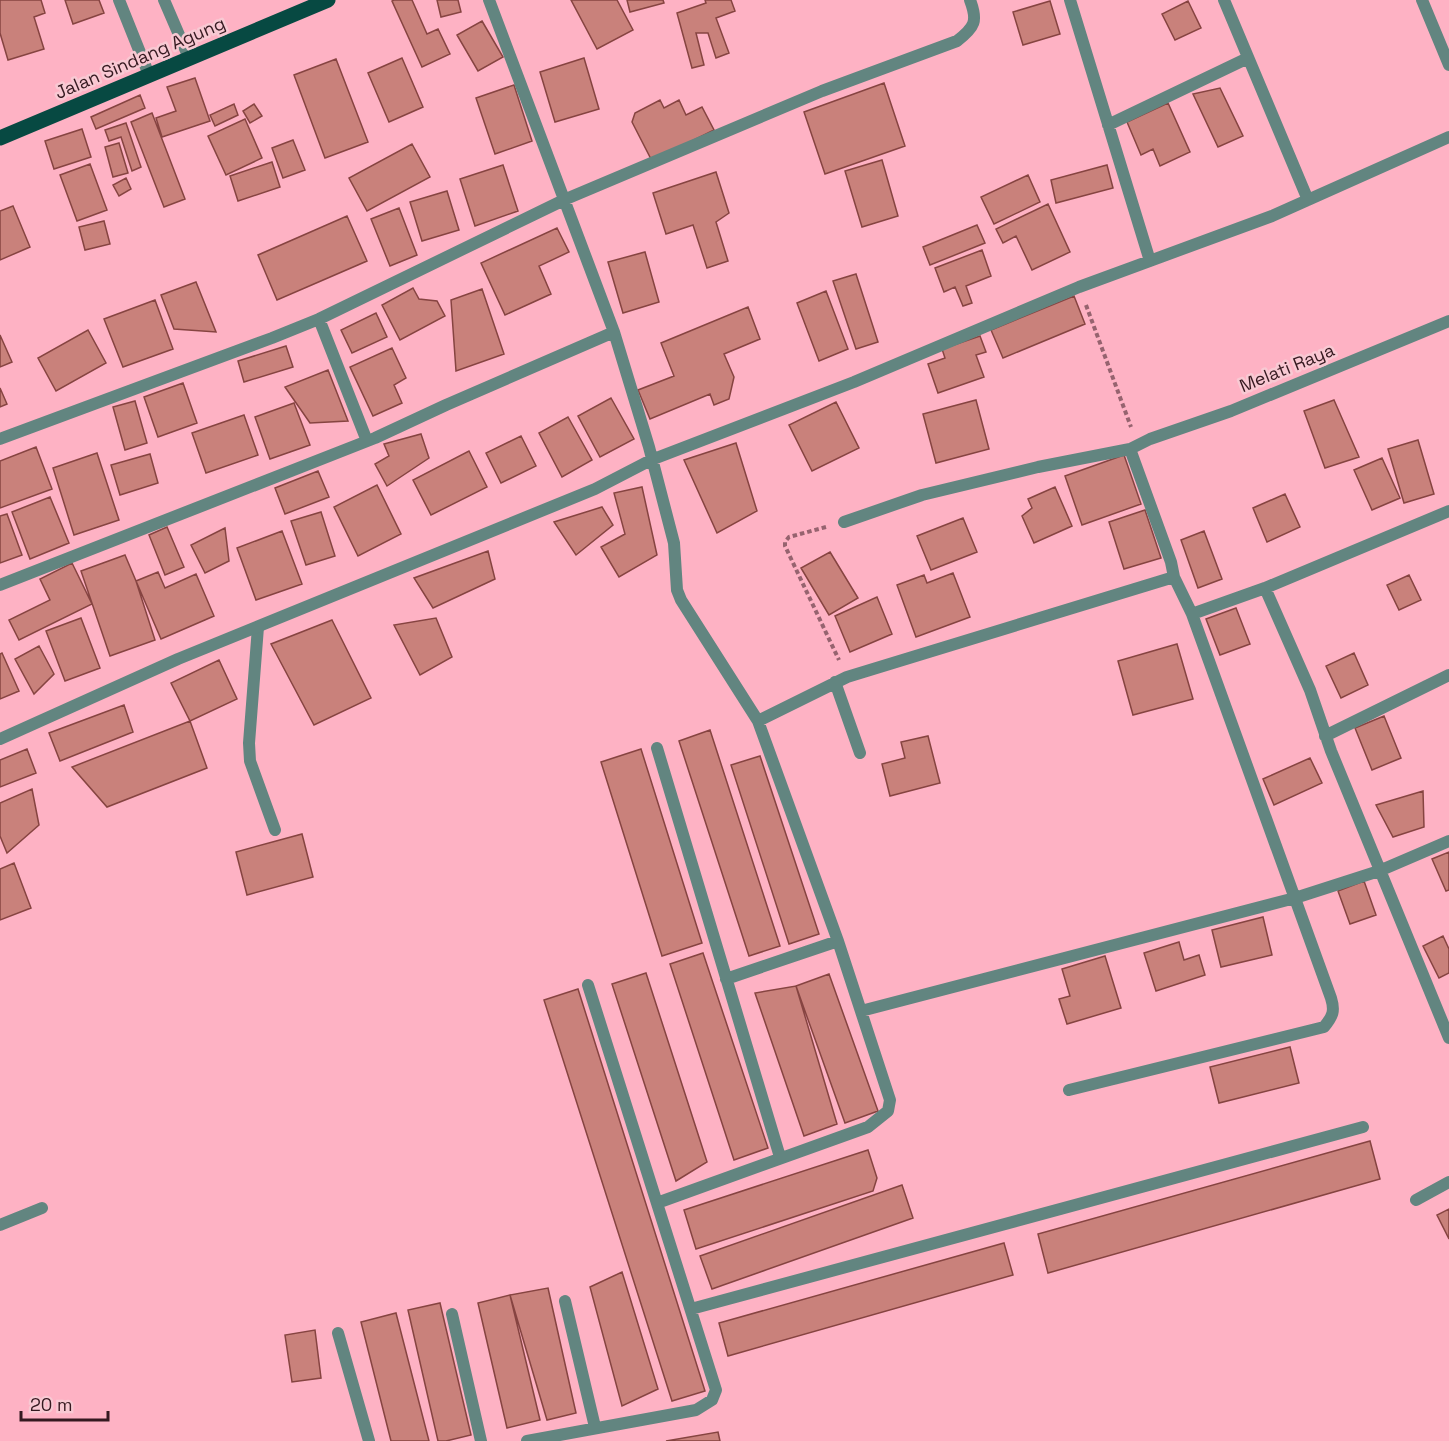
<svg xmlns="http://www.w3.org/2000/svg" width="1449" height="1441" viewBox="0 0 1449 1441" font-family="'Space Grotesk',sans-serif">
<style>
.building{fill:#c9817b;stroke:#864441;stroke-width:1.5}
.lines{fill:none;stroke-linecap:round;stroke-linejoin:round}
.path{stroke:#96636f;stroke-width:4;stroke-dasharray:4.5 3;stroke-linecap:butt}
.lane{stroke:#628580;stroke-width:12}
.street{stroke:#628580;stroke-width:12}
.primary{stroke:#074942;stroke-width:15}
.labels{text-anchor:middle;stroke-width:5;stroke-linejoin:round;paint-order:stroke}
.street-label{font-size:18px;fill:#351920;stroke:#f8c9d3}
</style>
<rect width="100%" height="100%" fill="#feb2c4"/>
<path class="building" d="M0 0H41L45 13 34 17 44 49 8 60 0 33Z
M65 0H99L104 13 73 24Z
M394 0H412L427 34 438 29 450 54 422 67 392 1Z
M437 0H458L461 12 441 17Z
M571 0H617L633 30 597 49Z
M627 0H663L664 3 630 12Z
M705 0H731L735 11 716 18 729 53 716 58 708 33H696L704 65 692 68 677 13 706 3Z
M1050 1 1060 34 1023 45 1013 12Z
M1188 1 1201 28 1175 40 1162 14Z
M482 21 503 57 478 71 457 35Z
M402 58 423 107 389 122 368 73Z
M584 58 599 109 555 122 540 72Z
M336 59 368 142 325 158 294 75Z
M195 78 210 121 162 137 156 118 176 111 167 87Z
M884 83 905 146 825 174 804 112Z
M514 85 532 141 495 154 476 98Z
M1220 88 1243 136 1218 147 1193 94Z
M140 95 145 108 96 129 91 117Z
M660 100 664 108 679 100 686 115 702 107 714 130 652 161 632 122 635 113Z
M1168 103 1190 152 1160 166 1153 149 1141 155 1127 122Z
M234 104 238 115 215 126 210 115Z
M254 104 262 116 250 123 243 111Z
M152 113 185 199 164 207 131 122Z
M245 119 262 158 226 175 208 136Z
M126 123 141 167 132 171 121 137 109 141 105 130Z
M82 129 91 157 54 169 45 141Z
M293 140 305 170 283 178 272 148Z
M119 143 128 173 113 177 105 147Z
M412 144 430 177 367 211 349 178Z
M882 160 898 216 862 227 845 171Z
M272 162 280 187 238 201 230 176Z
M90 164 107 210 77 221 60 175Z
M503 165 518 211 475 226 460 179Z
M1107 165 1113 188 1056 203 1051 180Z
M716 172 729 213 716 222 728 261 707 268 693 225 666 234 653 193Z
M1028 175 1040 202 994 224 981 197Z
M126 178 131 189 119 196 113 185Z
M447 191 459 230 422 241 410 202Z
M1048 204 1070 252 1032 270 1016 236 1003 243 996 229Z
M13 206 30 247 0 260V211Z
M399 208 417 255 390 266 371 219Z
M347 216 367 261 277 300 258 255Z
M104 221 110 244 85 250 79 227Z
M977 225 985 243 930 265 923 247Z
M557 228 569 252 539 266 551 294 505 315 481 263Z
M982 250 991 276 966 286 972 303 963 306 955 287 944 292 935 268Z
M645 252 659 302 623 313 608 262Z
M856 274 878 342 856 349 833 281Z
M196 282 216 332 174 329 161 295Z
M413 288 419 299 437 301 445 316 400 340 382 305Z
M482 289 504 354 456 371 451 300Z
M826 291 848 349 819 361 797 303Z
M1074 296 1085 324 1003 358 991 330Z
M155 300 173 349 123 367 104 319Z
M748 307 760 339 724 354 734 377 729 399 714 405 710 394 650 419 638 390 674 376 661 343Z
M376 313 387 337 352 353 341 330Z
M88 330 106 363 56 391 38 358Z
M0 335 12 362 0 367Z
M980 336 986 352 976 355 984 377 938 393 928 364 945 358 942 349Z
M286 346 293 367 244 382 238 361Z
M392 348 406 378 394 385 402 403 373 416 350 367Z
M328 370 348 421 310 423 285 387Z
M183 383 197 423 158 437 144 397Z
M0 388 7 404 0 407Z
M611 398 634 439 600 457 578 416Z
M976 400 989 449 936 463 923 414Z
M1334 400 1359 457 1325 468 1304 411Z
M135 401 147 443 125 450 113 407Z
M836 402 859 448 812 471 789 425Z
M294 403 310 445 270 459 255 417Z
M244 415 258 455 206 473 192 433Z
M568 417 592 460 562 477 539 433Z
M421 434 429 458 387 486 375 464 389 456 384 444Z
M521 436 536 466 501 483 486 453Z
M1418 440 1434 494 1404 503 1388 449Z
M736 443 757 511 717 533 684 460Z
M36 447 52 489 0 508V461Z
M469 451 487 487 431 515 413 480Z
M97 453 119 520 74 535 53 468Z
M150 454 158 483 120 495 111 465Z
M1124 455 1141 504 1082 525 1065 476Z
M1382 458 1400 498 1372 510 1354 470Z
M318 471 329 497 285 514 275 488Z
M377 485 401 534 358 556 334 507Z
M642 487 657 555 619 577 601 547 625 534 614 493Z
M1055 487 1072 526 1034 543 1022 516 1032 508 1028 499Z
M1285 494 1300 527 1267 542 1253 508Z
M50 497 69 543 30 559 12 512Z
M602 507 613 525 576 555 554 522Z
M1145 510 1161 558 1124 569 1109 522Z
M321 512 335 556 306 565 291 521Z
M7 514 22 555 0 563V516Z
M963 518 977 552 931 570 917 536Z
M167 527 184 567 165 575 149 535Z
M225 528 229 561 205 573 191 545Z
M282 531 302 584 256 600 237 548Z
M1204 531 1222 579 1198 588 1181 540Z
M488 551 495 579 433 608 414 578Z
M830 552 858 598 829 615 801 568Z
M125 555 136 581 155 640 110 656 81 571Z
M72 563 92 604 19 640 9 620 50 600 40 579Z
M158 572 165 588 196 574 214 616 161 639 136 581Z
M953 573 970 617 916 637 897 585 924 575 927 583Z
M1409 575 1421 600 1399 610 1387 585Z
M877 597 892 634 850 652 835 616Z
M1236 608 1250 644 1220 655 1206 619Z
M81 618 100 668 65 681 46 631Z
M436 618 452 657 420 675 394 625Z
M332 620 371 698 314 725 271 644Z
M1177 644 1193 699 1133 715 1118 661Z
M39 646 54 674 34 694 15 659Z
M2 653 19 691 0 699V654Z
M1354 653 1368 685 1341 698 1326 666Z
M219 660 237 699 190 721 171 683Z
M124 705 133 732 60 761 49 733Z
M1384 716 1401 758 1372 770 1355 728Z
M190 721 207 768 107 807 72 767Z
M710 730 780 946 749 956 679 741Z
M928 736 940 783 890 796 882 764 905 758 901 742Z
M27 749 36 773 0 787V760Z
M641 749 702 943 662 956 601 762Z
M760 756 819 934 789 944 731 765Z
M1310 758 1322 783 1274 805 1263 779Z
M32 789 39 825 7 853 0 836V803Z
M1423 791 1424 827 1393 837 1376 805Z
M302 834 313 877 247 895 236 852Z
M1449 852V890L1446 891 1432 859Z
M14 863 31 908 0 920V869Z
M1364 881 1376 915 1350 924 1338 891Z
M1263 917 1272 955 1221 967 1212 930Z
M1443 936 1449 949V973L1439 978 1423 946Z
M1179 942 1184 960 1199 955 1205 975 1156 991 1144 953Z
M703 953 768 1148 734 1160 670 964Z
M1105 956 1121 1008 1067 1024 1059 999 1070 996 1062 969Z
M646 973 707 1162 676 1181 612 984Z
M829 974 878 1111 845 1123 796 986Z
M796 986 837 1124 804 1136 755 993Z
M578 989 705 1391 672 1401 544 1000Z
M1290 1047 1299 1083 1219 1103 1210 1067Z
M1370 1141 1380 1179 1048 1273 1038 1234Z
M868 1150 877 1178 873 1191 696 1249 684 1210Z
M902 1185 913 1218 712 1289 700 1256Z
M1449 1209V1239L1437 1215Z
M1004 1243 1013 1275 728 1356 719 1323Z
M622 1272 658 1389 622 1406 590 1287Z
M548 1288 576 1413 547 1420 510 1295Z
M510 1295 540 1420 507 1428 478 1303Z
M440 1303 471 1435 446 1441H438L408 1310Z
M396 1313 429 1441H391L361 1322Z
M315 1330 321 1378 292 1382 285 1335Z
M718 1432 720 1441H666Z"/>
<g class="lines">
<path class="path" d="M1086 305 1131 427
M826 527 789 537 785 542V546L839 660"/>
<path class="lane" d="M164 0 189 58
M258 627 249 743 250 761 275 830"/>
<path class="street" d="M119 0 149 75
M489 0 614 332 649 447 674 543 677 590 681 600 758 721 847 677 1174 577 1192 614 1331 998C1335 1011 1333 1016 1324 1027L1069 1090
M1070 0 1150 261
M1224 0 1308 200
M1422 0 1449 65
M1108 125 1248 58
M319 319 367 441
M0 439 272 338 319 319 566 199 822 91 957 41C975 27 978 21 970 0
M1130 449 1171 562 1174 577
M844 522 922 495 1038 467 1130 449 1150 439 1231 411 1449 321
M0 585 375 438 446 405 614 332
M1265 588 1310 690 1331 751 1449 1038
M1192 614 1265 588 1449 511
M835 682 860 753
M1325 736 1449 675
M0 739 178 659 595 489 651 460 854 382 1079 287 1272 216 1449 137
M657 748 780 1157
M726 979 838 941
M861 1011 1295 898 1379 871 1449 841
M1416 1200 1449 1182
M657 1203 868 1127 888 1111 890 1100 838 941 758 721
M0 1225 42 1208
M565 1301 595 1427
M691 1309 1363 1127
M452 1314 481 1441
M338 1333 369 1441
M527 1441 696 1410 712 1400 716 1390 588 985"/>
<path class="primary" d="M0 138 328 0"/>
</g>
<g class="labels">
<g class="street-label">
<text transform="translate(140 58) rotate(-23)" y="6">Jalan Sindang Agung</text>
<text transform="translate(1287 368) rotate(-22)" y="6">Melati Raya</text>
</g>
</g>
<path d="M21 1411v9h87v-9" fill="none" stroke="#351920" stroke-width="3"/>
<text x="30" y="1411" font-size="18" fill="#351920" stroke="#f8c9d3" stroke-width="4.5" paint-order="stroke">20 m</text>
</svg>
